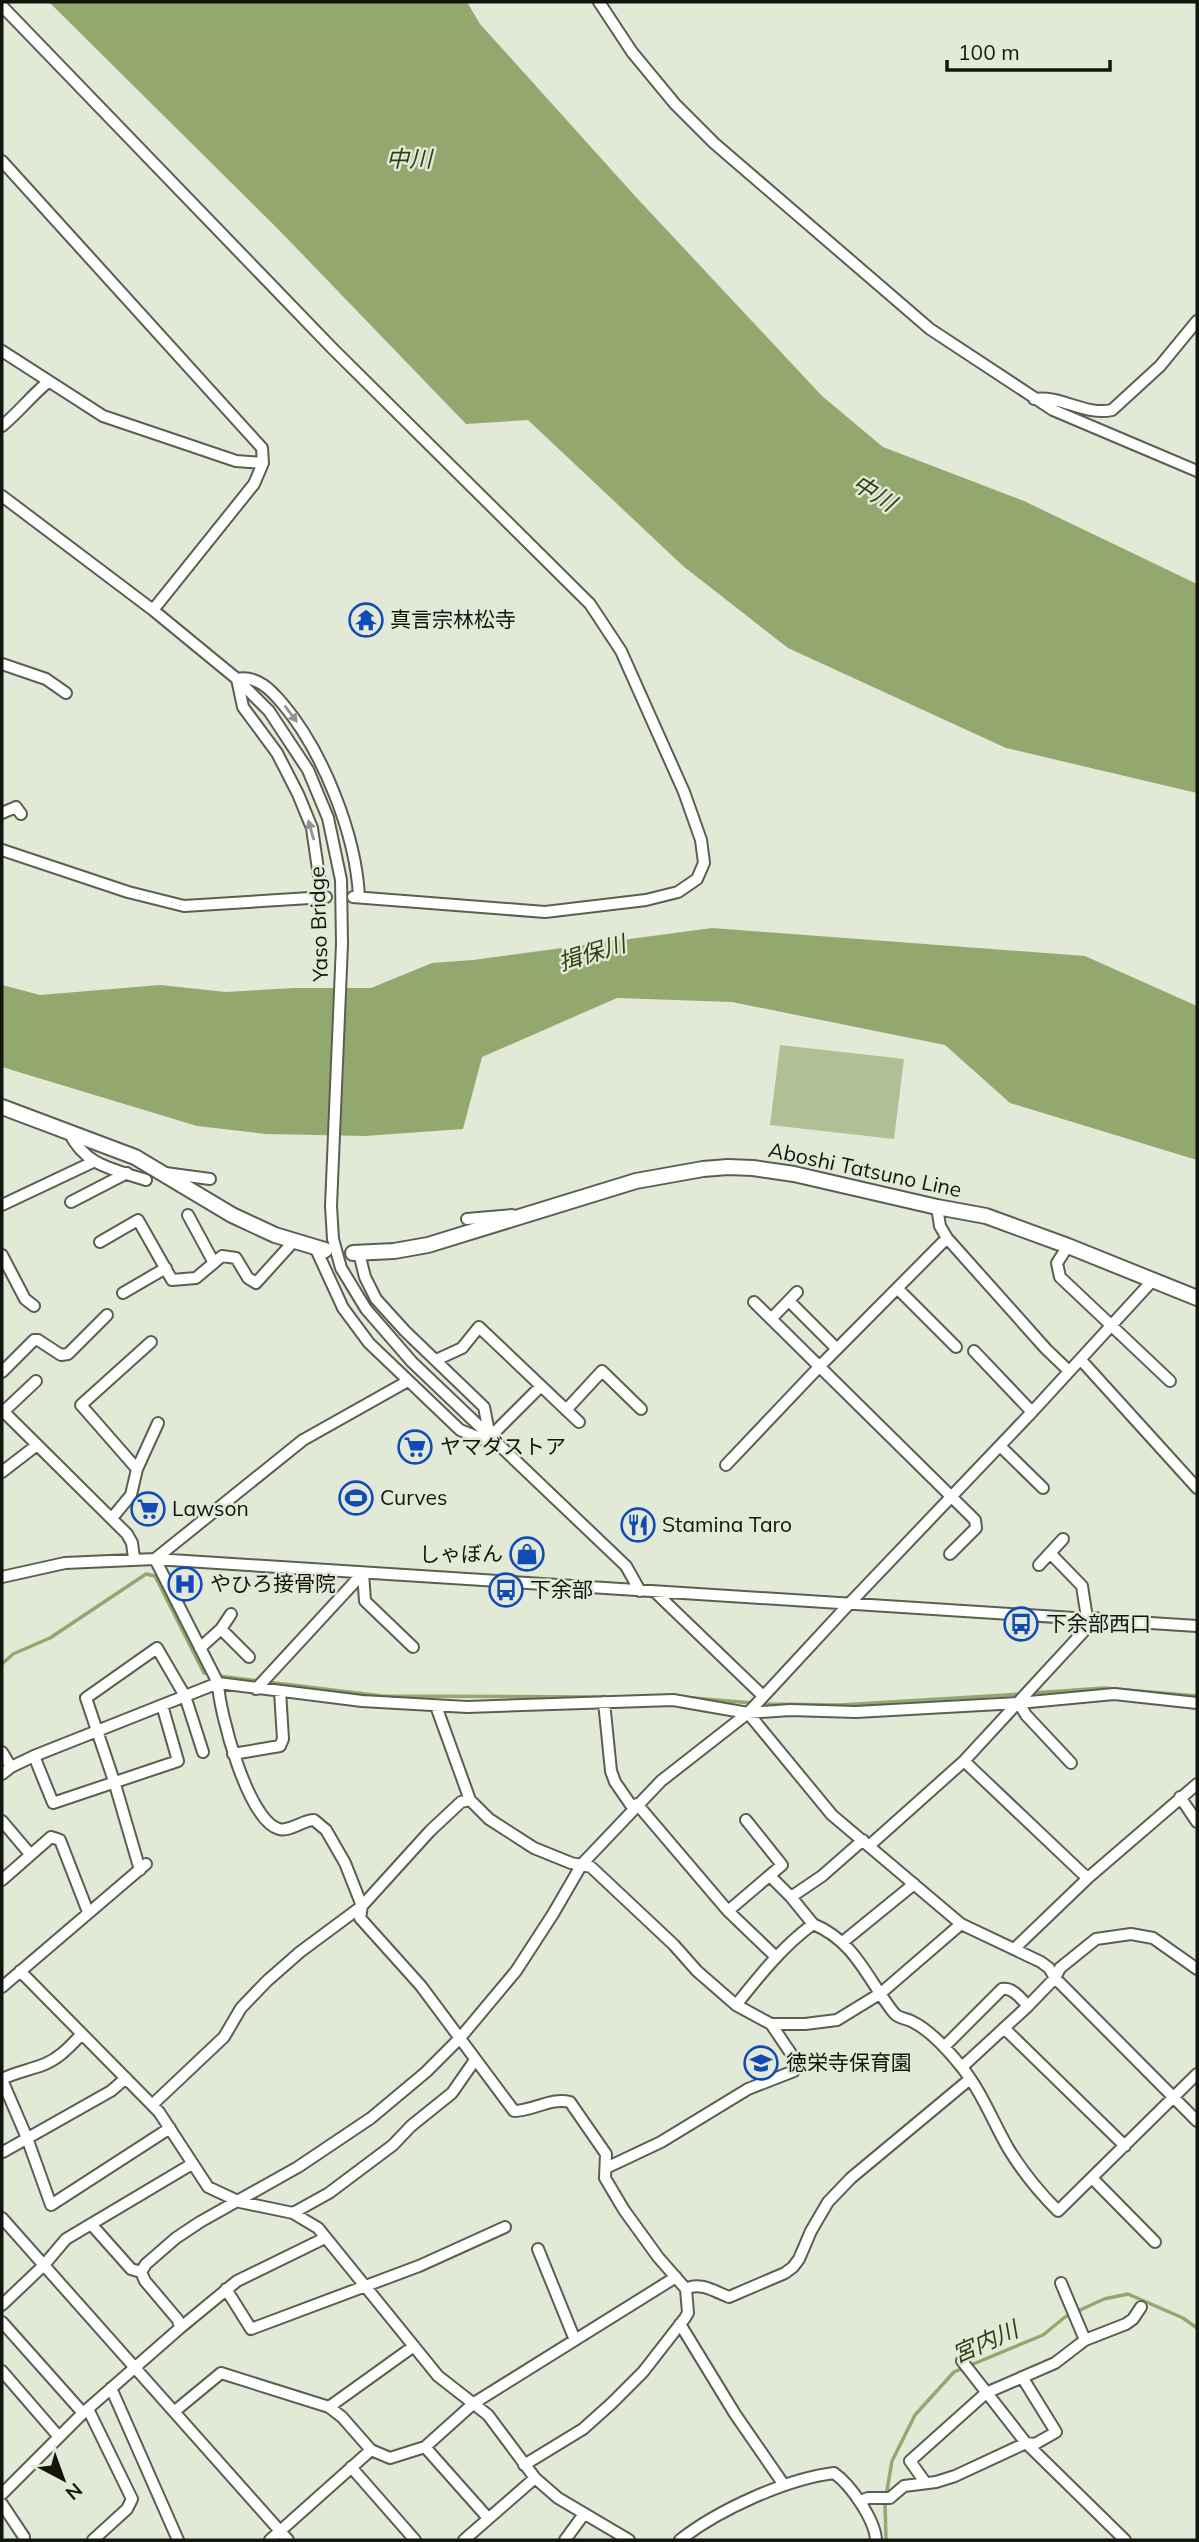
<svg xmlns="http://www.w3.org/2000/svg" width="1199" height="2542" viewBox="0 0 1199 2542" font-family="Mulish,'Noto Sans JP',sans-serif">
<style>
.green{fill:#afc094}
.water{fill:#93a86e}
.lines{fill:none;stroke-linecap:round;stroke-linejoin:round}
.stream{stroke:#93a86e;stroke-width:3.5}
.minor-casing{stroke:#5a6051;stroke-width:14}
.major-casing{stroke:#5a6051;stroke-width:18}
.minor{stroke:#fff;stroke-width:10}
.major{stroke:#fff;stroke-width:14}
.oneway{fill:#949593}
.labels{text-anchor:middle;stroke-width:5;stroke-linejoin:round;paint-order:stroke}
.poi-label{font-size:21px;fill:#12140e;stroke:#e2e9d7;text-anchor:start}
.street-label{font-size:21px;fill:#12140e;stroke:#e2e9d7}
.water-label{font-size:23px;font-style:italic;fill:#303e12;stroke:#e2e9d7}
</style>
<rect width="100%" height="100%" fill="#e2e9d7"/>
<path class="green" d="M780 1045 904 1059 894 1139 770 1125Z"/>
<path class="water" d="M49 2H467L480 24 635 196 822 396 883 447 1024 501 1197 584V793L1006 748 788 648 683 566 528 420 466 424 278 229Z
M712 928 1085 956 1197 1006V1160L1010 1103 945 1045 732 1002 617 998 482 1057 463 1129 365 1136 266 1134 197 1126 2 1067V985L40 995 160 985 226 992 294 988H371L432 963 473 960Z"/>
<g class="lines">
<path class="stream" d="M2 1664 13 1654 50 1638 146 1574 155 1576 204 1673 211 1674
M218 1676 259 1681
M267 1682 382 1696 605 1697
M1032 1693 1104 1688 1197 1696
M693 1698 752 1703
M759 1704 840 1705 1021 1694
M886 2540 885 2502 892 2461 915 2415 954 2372 1043 2335 1065 2317 1104 2299 1128 2294 1183 2318 1197 2328"/>
<defs>
<path id="minor" d="M599 2 632 52 675 104 714 143 930 329 1053 410 1197 471
M2 6 333 349 590 604 621 651 684 792 701 840 704 863 697 879 678 892 646 900 545 912 353 897
M2 161 262 448 263 463 254 484 153 610
M2 351 103 416 236 461 263 463
M1034 399C1061 395 1085 416 1112 410L1160 366 1197 321
M2 426C19 412 31 396 48 382
M2 496 153 610 237 679 269 711 308 770 328 818 341 880 342 944 331 1206 333 1239 341 1268 366 1309 412 1362 626 1566 640 1591
M2 664 46 679 66 693
M2 813 16 807 21 814
M2 850 128 892 184 906 326 897
M322 897 312 828 298 794 277 753 243 707 237 679C257 675 271 690 282 703 323 751 356 835 359 897
M69 1132C85 1166 113 1169 146 1180
M165 1173 210 1179
M71 1202 127 1173
M2 1205 93 1162
M937 1207 940 1226 947 1238 1046 1349 1069 1371
M188 1215 214 1263
M467 1219 512 1215
M100 1242 138 1220 172 1280 196 1278 222 1256 236 1258 248 1278 256 1283 294 1241
M1068 1246 1057 1263 1060 1277 1170 1381
M315 1247 343 1308 369 1343 460 1430 482 1439 490 1437 541 1386
M359 1253 365 1277 376 1299 405 1331 484 1407 490 1437
M2 1255 25 1299 34 1306
M898 1289 956 1347
M123 1293 166 1268
M789 1301 837 1349
M754 1302 975 1520 976 1528 950 1554
M771 1319 797 1292
M974 1351 1032 1412
M436 1360 462 1348 479 1327 579 1422
M1081 1360 1197 1488
M2 1372 34 1340H38L61 1355 68 1354 107 1315
M408 1381 303 1440 155 1559 218 1683C219 1712 248 1821 279 1829 290 1832 303 1820 314 1820L326 1830 345 1863 362 1906 360 1918 421 1986 514 2111C533 2111 551 2097 570 2102L606 2154 605 2178 624 2210 658 2257 686 2289 688 2313 685 2318 643 2372 612 2403 583 2429 524 2465
M2 1410 127 1534 132 1543 134 1558
M566 1410 602 1371 641 1409
M2 1413 36 1381
M1000 1446 1043 1488
M726 1465 819 1367 947 1238
M137 1469 81 1405 151 1342
M2 1472 37 1445
M112 1518 131 1495 137 1469 158 1423
M1050 1553 1082 1586 1087 1618
M1039 1565 1063 1539
M363 1573 365 1601 413 1647
M2 1577 65 1563 155 1559 1197 1626
M655 1592 763 1696
M221 1629 249 1657
M200 1648 221 1629 231 1614
M256 1689 363 1573
M604 1702 611 1771 615 1782 633 1808
M1019 1703 1026 1715 1071 1763
M436 1706 470 1800 489 1819 534 1848 571 1863 591 1867 674 1945 697 1971 736 2005 771 2024H805L837 2020 881 1993 961 1924
M748 1713 832 1815 961 1924 1041 1962 1049 1968 1055 1978 1197 2121
M2 1752 11 1767
M233 1754 280 1746 283 1739 280 1691
M34 1756 53 1803 178 1761 162 1705
M964 1761 1083 1874 1089 1877
M2 1774 11 1767 34 1756 218 1683 362 1701 467 1707 673 1700 748 1713 790 1710 856 1712 1019 1703 1114 1694 1197 1703
M1180 1797 1197 1822
M637 1804 728 1911 775 1956
M2 1821 30 1854
M870 1845 964 1761 1096 1618
M140 1870 114 1781 86 1698 157 1648 185 1696 203 1752
M770 1876 791 1897 813 1924
M2 1880 51 1837 60 1840 88 1912
M791 1897 822 1876 863 1840
M728 1911 782 1865 746 1820
M844 1941 914 1884
M1014 1949 1089 1877 1197 1784
M20 1971 159 2112 208 2187 240 2202 293 2213 318 2228 438 2376 488 2415 535 2478 558 2498 629 2540
M2 1987 146 1864
M736 2005C760 1975 782 1947 813 1924 856 1942 867 1979 894 2013 899 2019 906 2018 913 2022 931 2031 947 2049 960 2065 981 2090 992 2120 1008 2148 1022 2171 1039 2192 1058 2211L1197 2074
M1004 2028 1125 2146
M944 2047 1002 1989C1013 1987 1021 1999 1028 2006
M962 2067 1028 2006 1055 1978 1060 1968 1096 1939 1131 1934 1153 1938 1197 1969
M2 2079C16 2072 30 2070 45 2064 60 2058 70 2046 81 2035
M2 2080 27 2138 51 2205 170 2128
M152 2105 224 2037 241 2008 267 1981 300 1952 362 1906 430 1831 461 1802 470 1800
M3 2152 111 2091 126 2078
M606 2168 661 2142 748 2089 794 2071 798 2064 771 2024
M1092 2178 1155 2242
M293 2213 329 2193 393 2145 411 2126 452 2093 475 2060
M2 2218 288 2540
M91 2224 131 2269 141 2272
M538 2249 575 2340
M1061 2283 1085 2340
M226 2289 251 2329 419 2266 505 2227
M686 2289C699 2281 716 2292 729 2297L785 2273 793 2267 799 2259 811 2231 828 2202 851 2178 970 2079
M2 2305 44 2265 66 2239 192 2164
M2 2322 83 2413
M680 2324 735 2414 784 2485
M180 2328 237 2281 325 2238
M962 2361 1026 2443 1125 2540
M2 2371 59 2437
M111 2388 178 2540
M329 2407 414 2346
M88 2409 132 2499 127 2509 93 2540
M175 2411 221 2373 329 2407 342 2417 371 2450 390 2458 425 2447 474 2403 676 2277
M425 2447 488 2518
M351 2467 415 2540
M925 2482 910 2461 986 2393 1055 2363 1085 2340 1126 2324 1133 2319 1141 2307
M2 2494 83 2413 180 2328 178 2320 145 2281 141 2272 146 2264 176 2238 200 2222 298 2167 371 2118 426 2072 460 2038 516 1971 553 1914 582 1864 661 1781 748 1713 849 1604 1032 1412 1153 1280
M860 2501 868 2498H890L904 2486 936 2482 955 2476 1026 2443 1035 2444 1056 2432 1022 2377
M2 2504 24 2537
M270 2540 371 2450
M464 2540 535 2478
M565 2540 584 2514
M680 2540C718 2510 786 2479 834 2473 851 2485 875 2520 876 2540"/>
<path id="major" d="M2 1107 135 1157 232 1215 275 1235 325 1250
M353 1253 394 1251 428 1245 636 1181 703 1169 728 1167 753 1168 794 1174 937 1207 986 1216 1068 1246 1197 1298"/>
</defs>
<use href="#minor" class="minor-casing"/>
<use href="#major" class="major-casing"/>
<use href="#minor" class="minor"/>
<use href="#major" class="major"/>
</g>
<defs><path id="oneway-solid" d="M-6-.8H1V-3.2L6.5 0L1 3.2V.8H-6Z" transform="scale(1.75)"/></defs>
<g class="oneway">
<use href="#oneway-solid" transform="translate(291 714) rotate(53)"/>
<use href="#oneway-solid" transform="translate(311 830) rotate(-106)"/>
</g>
<defs>
<symbol id="temple-ring" viewBox="-11 -11 22 22"><circle r="9.5" fill="#e2e9d7" stroke="#114bb7" stroke-width="1.5"/><path d="M0-6L5-2H3V0L6.5 2.5H4V6H1.5V3h-3V6H-4V2.5H-6.5L-3 0V-2H-5Z" fill="#114bb7"/></symbol>
<symbol id="supermarket-ring" viewBox="-11 -11 22 22"><circle r="9.5" fill="#e2e9d7" stroke="#114bb7" stroke-width="1.5"/><path d="M-6-5.5h2.5l.6 2H6L4.5 2H-2.5L-4.4-4H-6ZM-1.5 3.2a1.3 1.3 0 1 0 .1 0ZM3 3.2a1.3 1.3 0 1 0 .1 0Z" fill="#114bb7"/></symbol>
<symbol id="stadium-ring" viewBox="-11 -11 22 22"><circle r="9.5" fill="#e2e9d7" stroke="#114bb7" stroke-width="1.5"/><path d="M0-5a6.5 5 0 1 0 0 10a6.5 5 0 1 0 0-10ZM-3.5-1.8h7v3.6h-7Z" fill="#114bb7"/></symbol>
<symbol id="restaurant-ring" viewBox="-11 -11 22 22"><circle r="9.5" fill="#e2e9d7" stroke="#114bb7" stroke-width="1.5"/><path d="M-5-6h1v4h1v-4h1v4h1v-4h1v5L-1.5 .5V6h-2V.5L-5-1ZM5-6V6H3V1.5H1.5Q1.5-4 5-6Z" fill="#114bb7"/></symbol>
<symbol id="shop-ring" viewBox="-11 -11 22 22"><circle r="9.5" fill="#e2e9d7" stroke="#114bb7" stroke-width="1.5"/><path d="M-5-2.5h2.3a2.7 3.5 0 0 1 5.4 0H5L5.5 6h-11ZM-1.5-2.5h3a1.5 2.3 0 0 0-3 0Z" fill="#114bb7"/></symbol>
<symbol id="hospital-ring" viewBox="-11 -11 22 22"><circle r="9.5" fill="#e2e9d7" stroke="#114bb7" stroke-width="1.5"/><path d="M-5-5h3v3.5h4V-5h3V5h-3V1.5h-4V5h-3Z" fill="#114bb7"/></symbol>
<symbol id="bus-ring" viewBox="-11 -11 22 22"><circle r="9.5" fill="#e2e9d7" stroke="#114bb7" stroke-width="1.5"/><path d="M-5-6H5V4H4V6H2V4H-2V6H-4V4H-5ZM-3.5-4V0h7V-4ZM-3.5 1.2v1.5H-2V1.2ZM2 1.2v1.5H3.5V1.2Z" fill="#114bb7"/></symbol>
<symbol id="school-ring" viewBox="-11 -11 22 22"><circle r="9.5" fill="#e2e9d7" stroke="#114bb7" stroke-width="1.5"/><path d="M0-5L7-2L0 1L-7-2ZM-4 1L0 2.5L4 1V4Q0 6-4 4Z" fill="#114bb7"/></symbol>
</defs>
<g fill-rule="evenodd">
<use href="#temple-ring" x="347" y="601" width="38" height="38"/>
<use href="#supermarket-ring" x="396" y="1428" width="38" height="38"/>
<use href="#stadium-ring" x="337" y="1479" width="38" height="38"/>
<use href="#supermarket-ring" x="129" y="1490" width="38" height="38"/>
<use href="#restaurant-ring" x="619" y="1506" width="38" height="38"/>
<use href="#shop-ring" x="508" y="1535" width="38" height="38"/>
<use href="#hospital-ring" x="166" y="1565" width="38" height="38"/>
<use href="#bus-ring" x="487" y="1571" width="38" height="38"/>
<use href="#bus-ring" x="1002" y="1605" width="38" height="38"/>
<use href="#school-ring" x="742" y="2044" width="38" height="38"/>
</g>
<g class="labels">
<g class="poi-label">
<text x="390" y="627">真言宗林松寺</text>
<text x="440" y="1454">ヤマダストア</text>
<text x="380" y="1505">Curves</text>
<text x="172" y="1516">Lawson</text>
<text x="662" y="1532">Stamina Taro</text>
<text x="503" y="1561" text-anchor="end">しゃぼん</text>
<text x="210" y="1591">やひろ接骨院</text>
<text x="530" y="1597">下余部</text>
<text x="1046" y="1631">下余部西口</text>
<text x="786" y="2070">徳栄寺保育園</text>
</g>
<g class="street-label">
<text transform="translate(319 924) rotate(-92)" y="7">Yaso Bridge</text>
<text transform="translate(865 1170) rotate(12)" y="7">Aboshi Tatsuno Line</text>
</g>
<g class="water-label">
<text x="409" y="167">中川</text>
<text transform="translate(874 493) rotate(32)" y="8">中川</text>
<text transform="translate(592 953) rotate(-17)" y="8">揖保川</text>
<text transform="translate(985 2342) rotate(-24)" y="8">宮内川</text>
</g>
</g>
<rect width="1199" height="2542" fill="none" stroke="#12140e" stroke-width="7"/>
<g transform="translate(63 2479) rotate(139)" stroke="#e2e9d7" stroke-width="5" paint-order="stroke">
<path d="M0-5L12 26L0 18L-12 26Z" fill="#12140e"/>
<text y="-10" font-size="19" font-weight="bold" text-anchor="middle" fill="#12140e">N</text>
</g>
<path d="M947 60v10h163v-10" fill="none" stroke="#12140e" stroke-width="3.5"/>
<text x="958" y="60" font-size="21" fill="#12140e" stroke="#e2e9d7" stroke-width="5" paint-order="stroke">100 m</text>
</svg>
